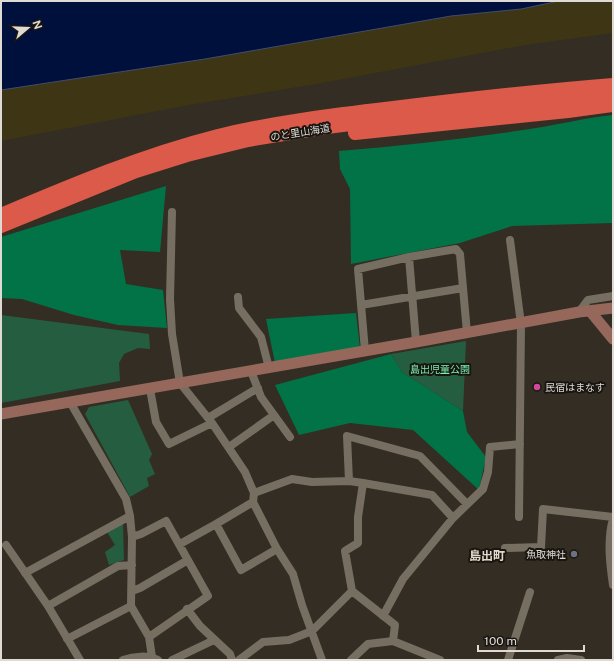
<svg xmlns="http://www.w3.org/2000/svg" width="614" height="661" viewBox="0 0 614 661" font-family="'Public Sans','Noto Sans JP',sans-serif">
<style>
.green{fill:#255d40}
.forest{fill:#017347}
.sand{fill:#3e3515}
.water{fill:#00103d;stroke:#434d6a}
.lines{fill:none;stroke-linecap:round;stroke-linejoin:round}
.street{stroke:#776e62;stroke-width:8}
.secondary{stroke:#95685b;stroke-width:11}
.highway{stroke:#db5a4a;stroke-width:14}
.hotel-dot{fill:#d1479c;stroke:#191611;stroke-width:1.5}
.worship-dot{fill:#6b7280;stroke:#191611;stroke-width:1.5}
.labels{text-anchor:middle;stroke-width:4;stroke-linejoin:round;paint-order:stroke}
.street-label{font-size:10px;fill:#dfdad4;stroke:#191611}
.park-label{font-size:10px;fill:#79f2b1;stroke:#191611}
.poi-label{font-size:10px;fill:#dfdad4;stroke:#191611;text-anchor:start}
.quarter-label{font-size:12px;font-weight:bold;fill:#e1d8ca;stroke:#191611}
</style>
<rect width="100%" height="100%" fill="#342d23"/>
<path class="green" d="M1 315 149 334 150 349 138 348 124 354 119 363 120 381 1 403Z
M466 341 463 411 402 372 391 354Z
M128 400 152 454 149 460 155 474 147 478 149 486 130 497 85 414 89 407Z
M123 523 124 560 109 565 105 552 115 545 107 532Z"/>
<path class="forest" d="M613 115V223L512 226 460 243 351 264 350 189 340 169 339 151C401 146 462 139 523 130 553 126 583 118 613 115Z
M166 186 160 252 120 250 126 284 163 290 167 328 118 325 74 315 22 299 1 298V237Z
M356 313 360 348 275 363 266 319Z
M391 354 402 372 463 411 467 432 486 457 479 490 413 430 350 423 299 435 275 385Z"/>
<path class="sand" d="M559 1H613V33L525 45 316 84 189 105 1 141V90L205 59 451 16 521 9Z"/>
<path class="water" d="M1 1H559L521 9 451 16 205 59 1 90Z"/>
<g class="lines">
<path class="street" d="M172 212 170 299 172 334 180 383 212 423 245 472 254 493 253 502 277 549 293 574 302 605 322 660
M510 240 521 324 519 517
M409 257 416 342
M238 297 239 308 261 337 269 368
M361 305 463 288
M579 312 588 300 613 296
M365 351 358 269 409 257 456 249 460 254 467 333
M251 371 261 397 290 437
M150 389 156 422 169 444 212 423
M70 402 126 499 130 516 132 537 131 606 149 637 152 657
M208 418 258 388
M229 447 274 415
M349 481 347 436 420 456 467 504
M363 483 358 517V543L345 551 352 591 395 625 393 641 440 660
M254 493 292 479 312 482 349 481 363 483 432 495 453 518
M613 519C607 540 610 564 613 585
M216 524 241 570 277 549
M132 537 141 534 166 521 208 596 149 637
M180 544 216 524 253 502
M6 545 48 606 80 660
M505 548 541 547 543 509 613 517
M25 573 130 516
M132 591 140 588 188 560
M48 606 118 566 132 565
M187 609 200 626 230 654 232 660
M383 616 403 579 453 518 483 489 488 472 490 447 520 444
M67 639 131 606
M123 660C134 656 148 655 158 660
M172 660 214 640
M239 660 263 642 289 640 312 631 352 591
M351 660 368 644 393 641
M508 660 530 592
M558 660 567 658 581 660"/>
<path class="secondary" d="M590 311 613 339
M1 414 416 342 579 312 613 308"/>
<path class="highway" d="M355 133 568 111 612 105
M1 215C72 185 143 155 218 136 275 122 334 115 393 108 466 99 539 91 613 85
M1 226 136 171 187 155 248 140 327 127 484 107 613 97"/>
</g>
<circle class="hotel-dot" cx="537" cy="387" r="4"/>
<circle class="worship-dot" cx="574" cy="554" r="4"/>
<g class="labels">
<g class="street-label">
<text transform="translate(300 132) rotate(-9)" y="4">のと里山海道</text>
</g>
<g class="park-label">
<text x="440" y="373">島出児童公園</text>
</g>
<g class="poi-label">
<text x="545" y="391">民宿はまなす</text>
<text x="566" y="558" text-anchor="end">魚取神社</text>
</g>
<g class="quarter-label">
<text x="487" y="560">島出町</text>
</g>
</g>
<rect width="614" height="661" fill="none" stroke="#dfdad4" stroke-width="4"/>
<g transform="translate(28 28) rotate(71)" stroke="#191611" stroke-width="3" paint-order="stroke">
<path d="M0-3L7 15L0 10L-7 15Z" fill="#dfdad4"/>
<text y="-6" font-size="11" font-weight="bold" text-anchor="middle" fill="#dfdad4">N</text>
</g>
<path d="M478 645v6h106v-6" fill="none" stroke="#dfdad4" stroke-width="2"/>
<text x="484" y="645" font-size="12" fill="#dfdad4" stroke="#191611" stroke-width="3" paint-order="stroke">100 m</text>
</svg>
